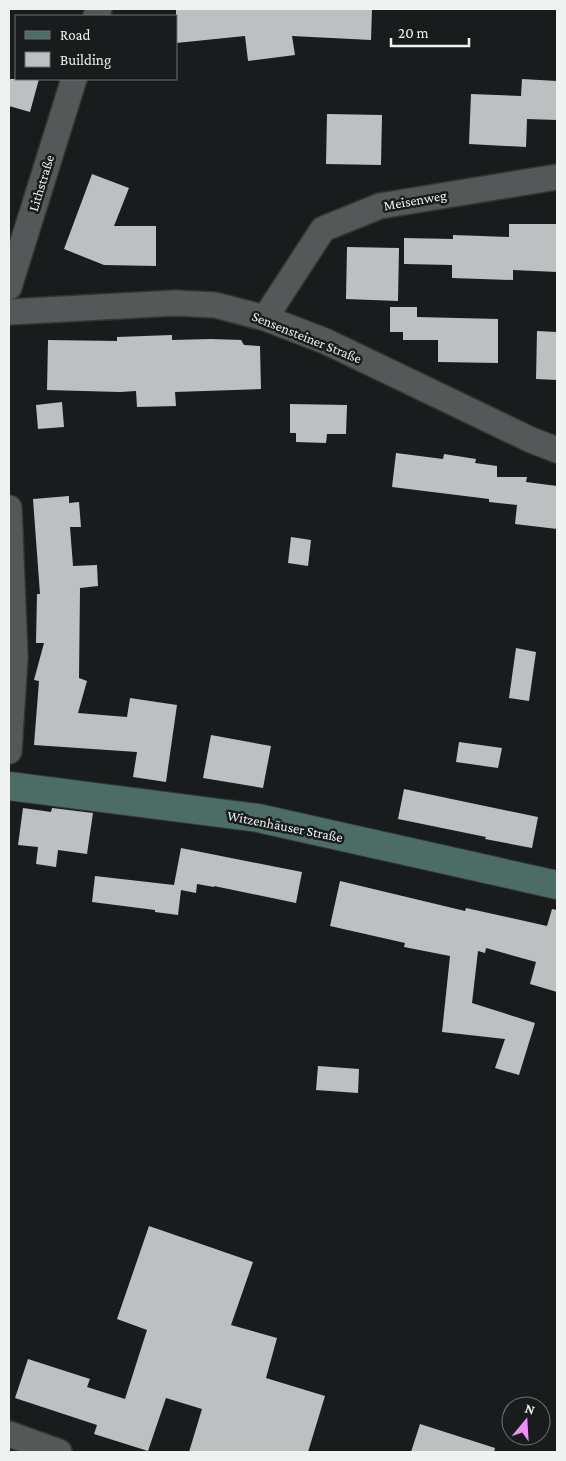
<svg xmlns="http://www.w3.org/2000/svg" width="566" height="1461" viewBox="0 0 566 1461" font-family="'Crimson Pro',serif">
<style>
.building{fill:#bcc0c1}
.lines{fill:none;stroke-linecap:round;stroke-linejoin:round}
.minor-casing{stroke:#343636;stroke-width:28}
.secondary-casing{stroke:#343636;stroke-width:30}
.minor{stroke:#545858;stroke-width:25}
.secondary{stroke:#4c6d65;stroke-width:28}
.labels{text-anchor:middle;stroke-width:5;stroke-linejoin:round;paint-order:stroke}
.street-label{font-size:14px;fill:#f0f2f2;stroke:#191c1c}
</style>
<rect width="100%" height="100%" fill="#191c1c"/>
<path class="building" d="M242 9H372L371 40 292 36 295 55 248 61 245 36 176 43V10Z
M9 79H39L30 112 9 106Z
M522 79 557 81V120L527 119 526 147 469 144 471 94 521 96Z
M327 114 382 115 381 165 326 164Z
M92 174 129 188 114 226H156V266L104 265 64 249Z
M509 224H557V272L513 270V280L452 278V265L404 264V238L453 239V235L509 237Z
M347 247 399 248 398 301 346 299Z
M390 307H417V317L498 319V363L438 362V340H403V332H390Z
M537 331 557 332V380L536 379Z
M172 335V340L211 339 241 340 244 345 260 346 261 389 175 392 176 406 137 407 136 391 120 392 47 390 48 340 117 341V337Z
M62 402 64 427 38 429 36 405Z
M290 404 347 405 346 434H327L326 443 296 442V433H290Z
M396 453 443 459 444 454 476 459 475 463 497 466V477H527L526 482 557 486V529L515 524 517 505 489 502V499L392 487Z
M69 496V503L79 502 81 527H70L73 566 97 565 98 586 80 588 79 678 87 681 78 713 127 717 130 698 177 705 166 782 133 777 137 752 34 745 39 681 34 680 44 643H36L37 594H40L33 499Z
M291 537 311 540 308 566 288 563Z
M516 648 536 652 529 701 509 698Z
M211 735 271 746 263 788 203 778Z
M459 742 502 748 498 768 456 762Z
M404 789 538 817 532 848 485 839 486 837 398 819Z
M23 808 51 812 52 808 93 813 87 854 58 850 56 867 36 864 38 847 18 845Z
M181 848 302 872 296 903 214 886V887L197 884 196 893 181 890 178 915 155 912V910L92 902 95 876 174 885Z
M340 881 465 911 466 908 547 926 552 909 557 910V992L530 984 536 962 486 948 485 953 478 951 472 1003 535 1023 519 1075 495 1068 505 1039 442 1032 450 956 404 947 405 943 330 926Z
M318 1066 359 1069 358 1093 316 1090Z
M149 1226 253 1262 231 1325 277 1338 266 1378 325 1396 308 1452H189L202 1409 166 1398 148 1451 94 1434 97 1425 15 1398 28 1359 90 1379 87 1387 125 1399 147 1330 117 1319Z
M420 1424 495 1448 494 1452H411Z"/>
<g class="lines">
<defs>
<path id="minor" d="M96 16 99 9
M9 287 74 79
M9 312 175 303 215 305 265 318 325 341 531 440 557 450
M265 318 323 229 380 206 557 177
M9 508 15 657 9 751
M9 1434 59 1452"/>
<path id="secondary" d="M9 786 258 818 557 885"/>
</defs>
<use href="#minor" class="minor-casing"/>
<use href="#secondary" class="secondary-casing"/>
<use href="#minor" class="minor"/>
<use href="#secondary" class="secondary"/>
</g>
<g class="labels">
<g class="street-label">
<text transform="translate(41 183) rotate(-73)" y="5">Lithstraße</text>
<text transform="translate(415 200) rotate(-10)" y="5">Meisenweg</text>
<text transform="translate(307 337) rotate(22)" y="5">Sensensteiner Straße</text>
<text transform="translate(285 826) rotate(11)" y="5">Witzenhäuser Straße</text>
</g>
</g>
<rect width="566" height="1461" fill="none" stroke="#f0f2f2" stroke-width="20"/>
<rect x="15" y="15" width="162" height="65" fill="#191c1c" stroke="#6f7272"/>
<rect x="25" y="31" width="25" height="8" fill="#4c6d65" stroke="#6f7272"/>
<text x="60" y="40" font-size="15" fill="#f0f2f2">Road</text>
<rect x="25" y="52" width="25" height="15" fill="#bcc0c1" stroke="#6f7272"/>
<text x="60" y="65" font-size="15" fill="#f0f2f2">Building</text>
<g transform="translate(526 1421) rotate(18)"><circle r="24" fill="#191c1c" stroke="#6f7272"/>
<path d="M0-4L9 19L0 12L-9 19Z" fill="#ee8cf8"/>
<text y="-8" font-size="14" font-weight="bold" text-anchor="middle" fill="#f0f2f2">N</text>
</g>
<path d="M391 38v8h78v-8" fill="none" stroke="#f0f2f2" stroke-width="2.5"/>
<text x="398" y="38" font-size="15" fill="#f0f2f2" stroke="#191c1c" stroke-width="4" paint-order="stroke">20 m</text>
</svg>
